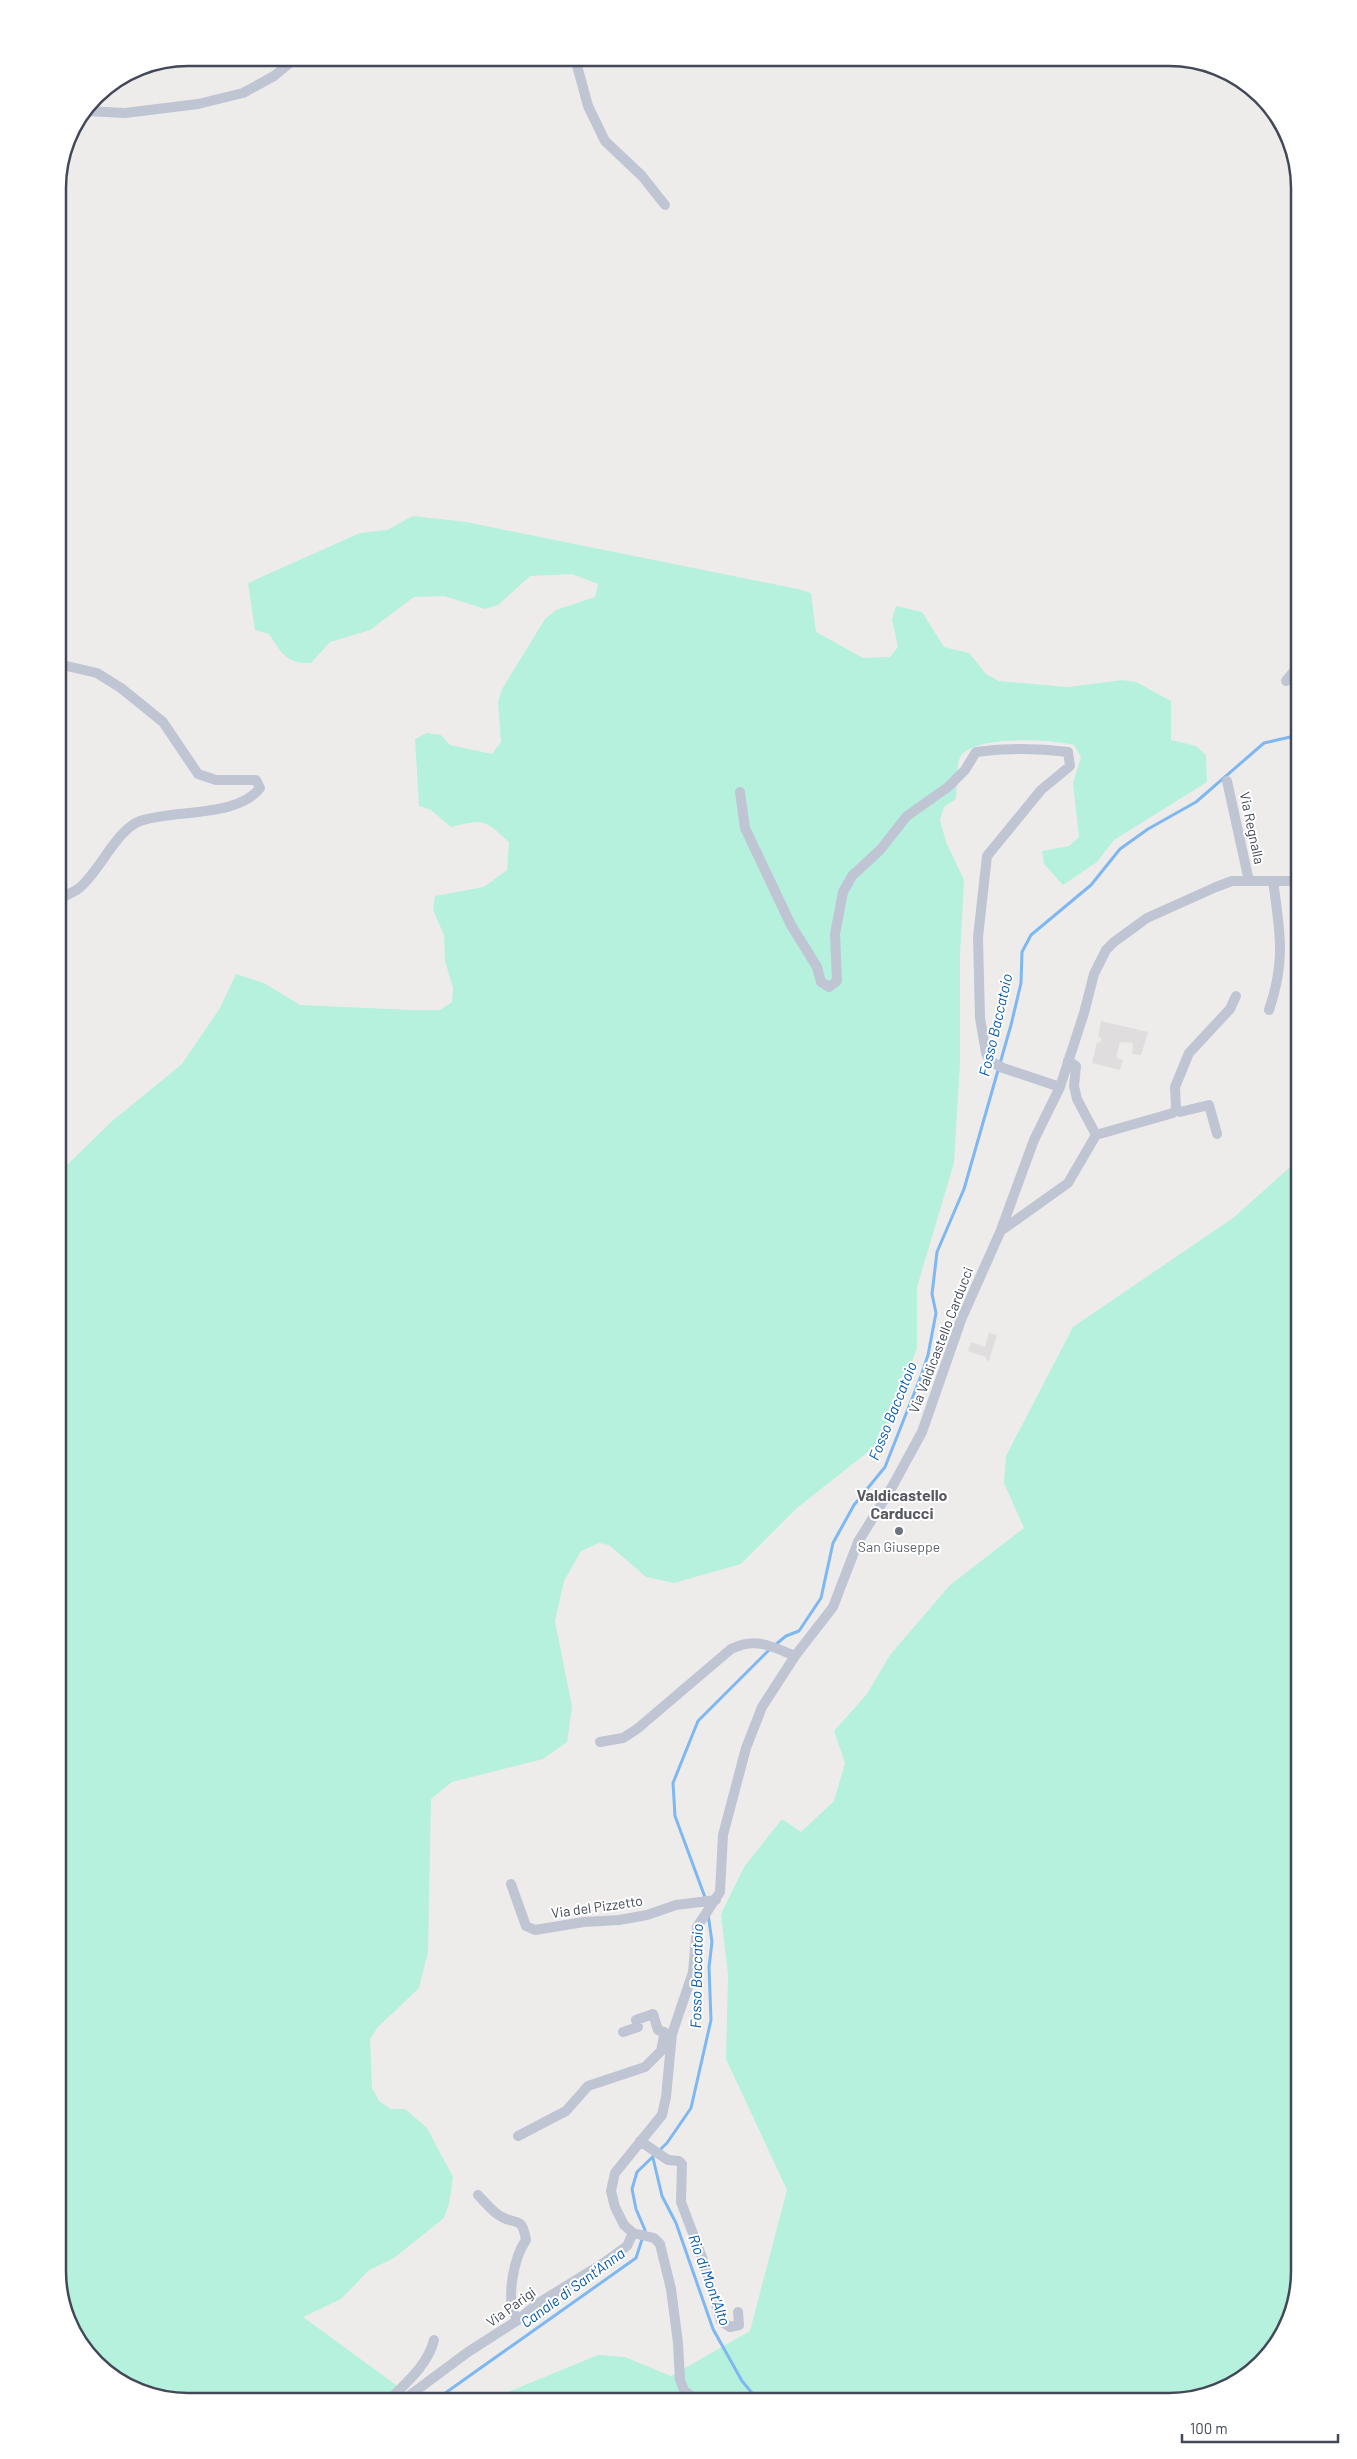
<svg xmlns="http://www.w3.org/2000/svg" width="1357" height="2459" viewBox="0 0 1357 2459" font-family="Barlow,sans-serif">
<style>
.education{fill:#dfdddd}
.green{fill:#b5f1dd}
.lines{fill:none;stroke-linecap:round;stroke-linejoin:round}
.stream{stroke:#7fb8f0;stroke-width:3}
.minor{stroke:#c0c5d4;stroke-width:10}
.worship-dot{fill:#6b7280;stroke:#fff;stroke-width:2}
.labels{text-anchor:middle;stroke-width:4;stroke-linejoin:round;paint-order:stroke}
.street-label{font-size:14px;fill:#434859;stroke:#fff}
.worship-label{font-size:14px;fill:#5b616d;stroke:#fff}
.water-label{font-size:15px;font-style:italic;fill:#0458ab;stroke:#fff}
.quarter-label{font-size:16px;font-weight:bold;fill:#585961;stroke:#fff}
.rim{fill:none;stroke:#434859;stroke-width:2.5}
</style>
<rect width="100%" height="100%" fill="#eeeceb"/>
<path class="education" d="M1101 1021 1148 1032 1141 1055 1132 1054 1133 1043 1120 1042 1116 1058 1123 1060 1120 1070 1092 1063 1097 1042 1100 1043 1101 1038 1098 1037Z
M989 1333 997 1335 989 1361 986 1360V1357L968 1351 971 1342 985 1347Z"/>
<path class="green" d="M413 516 466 522 798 589 811 593 816 632 863 658 890 657 898 647 892 619 896 606 922 612 944 647 969 653 986 674 999 681 1068 687 1123 680 1136 682 1171 701V740L1196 746 1206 755 1207 782 1114 840 1097 862 1063 885 1044 864 1042 851 1069 846 1079 837 1073 783 1081 757 1074 745C1053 739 967 734 959 760 956 771 957 787 956 799L944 807 940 820 946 842 964 880 960 955V1063L954 1163 917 1287V1348L883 1440 797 1508 741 1564 674 1583 646 1577 609 1545 599 1543 581 1551 564 1581 555 1621 572 1707 567 1742 543 1759 452 1782 431 1799 428 1952 419 1988 378 2027 370 2039 372 2088 379 2101 391 2109H405L427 2128 453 2177 449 2204 444 2218 394 2258 369 2270 341 2299 303 2317 418 2401H180L116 2379 68 2321 58 2270V1174L111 1122 182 1064 220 1008 236 974 264 983 300 1005 412 1010H440L452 1002 453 988 445 961 444 935 433 910 435 896 484 887 507 870 509 842C484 819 484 819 451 827L431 810 419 806 415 739 427 733 441 735 450 745 492 754 501 742 498 702 502 689 545 619 556 610 595 597 598 584 572 574 530 576 498 605 485 609 444 596 414 597 370 630 330 642 311 663C286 664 282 653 269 634L255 630 248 583 360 533 387 530Z
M1299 1159V2271L1278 2343 1219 2391 1168 2401H478L496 2397 598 2355 625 2357 671 2376 750 2331 787 2190 726 2059 728 1975 721 1914 744 1867 782 1819 801 1832 834 1801 845 1763 834 1731 867 1694 890 1655 950 1585 1024 1528 1004 1483 1006 1456 1073 1327 1233 1218Z"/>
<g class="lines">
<path class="stream" d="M775 1645 786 1636 799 1631 821 1598 833 1543 854 1505 885 1467 921 1376 928 1355 936 1313 932 1294 937 1252 964 1189 1011 1025 1021 983 1022 952 1031 935 1091 885 1120 849 1148 829 1196 802 1264 743 1299 735
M706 1900 675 1816 673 1783 698 1721 770 1649
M653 2158 662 2196 676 2223 713 2329 742 2381 757 2399 762 2401
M434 2401 636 2258 645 2230 636 2209 632 2189 637 2172 667 2143 691 2108 711 2020 709 1967 712 1942 708 1914"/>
<path class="minor" d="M575 58 588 106 605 141 642 176 665 205
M86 111 125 113 198 104 243 93 274 76 296 58
M1286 681 1299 665
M1227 781 1249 881
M740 792 745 828 791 925 817 967 821 982 829 987 837 981 835 934 843 892 852 876 880 850 907 816 948 787 965 770 976 752C1007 748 1037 748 1068 752L1070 766 1041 790 987 856 978 937 980 1018 986 1053 990 1061 1003 1068 1060 1087
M58 900C64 896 72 893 78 889 99 873 116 830 140 821 174 809 237 818 260 788L256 780H216L198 774 163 722 121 688 97 673 58 664
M1269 1010C1286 961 1280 931 1273 881
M1068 1061 1076 1066 1074 1086 1077 1099 1096 1135
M1176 1109 1180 1112 1209 1105 1217 1134
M1002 1230 1068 1183 1096 1135 1173 1113 1176 1109 1175 1087 1189 1053 1230 1009 1236 996
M600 1742 623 1738 637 1729 731 1649C756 1637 771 1646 795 1656
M511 1884 526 1926 535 1930 584 1922 619 1920 647 1915 676 1905 716 1900
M623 2032 638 2027 636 2020 653 2014 658 2030 664 2032V2036
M518 2136 566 2111 588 2086 645 2067 661 2051 664 2036
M640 2141 668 2160 679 2161 682 2164 681 2202 703 2260 721 2321 730 2327 739 2325 738 2312
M478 2195C485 2202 493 2213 502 2217 517 2225 522 2216 526 2240 514 2257 504 2303 518 2320
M388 2401C405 2384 428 2365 434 2340
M402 2401 468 2352 518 2320 537 2304 602 2264 627 2246 633 2233
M697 2401 684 2390 680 2380 678 2343 671 2289 660 2244 654 2238 633 2233 624 2225 615 2207 611 2191 615 2173 662 2115 666 2097 672 2034 693 1972 697 1927 720 1892 723 1835 746 1748 762 1707 795 1656 833 1607 858 1542 892 1487 922 1432 961 1320 1001 1230 1034 1140 1060 1087 1084 1013 1094 974 1106 950 1114 942 1147 918 1216 887 1232 881H1299"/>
</g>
<circle class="worship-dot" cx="899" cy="1531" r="5"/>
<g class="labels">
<g class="street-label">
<text transform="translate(1252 828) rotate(78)" y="5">Via Regnalla</text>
<text transform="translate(941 1340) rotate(-69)" y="5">Via Valdicastello Carducci</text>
<text transform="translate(597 1907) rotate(-8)" y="5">Via del Pizzetto</text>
<text transform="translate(511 2307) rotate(-36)" y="5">Via Parigi</text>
</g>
<g class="worship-label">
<text x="899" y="1552">San Giuseppe</text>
</g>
<g class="water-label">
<text transform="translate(996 1025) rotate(-77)" y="5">Fosso Baccatoio</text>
<text transform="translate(893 1411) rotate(-68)" y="5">Fosso Baccatoio</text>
<text transform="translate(697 1976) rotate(-89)" y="5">Fosso Baccatoio</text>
<text transform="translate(709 2280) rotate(70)" y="5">Rio di Mont'Alto</text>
<text transform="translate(573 2288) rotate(-36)" y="5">Canale di Sant'Anna</text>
</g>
<g class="quarter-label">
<text x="902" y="1501">Valdicastello<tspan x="902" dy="18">Carducci</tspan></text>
</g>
</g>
<path d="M0 0H1357V2459H0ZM188 66H1169A122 122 0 0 1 1291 188V2271A122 122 0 0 1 1169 2393H188A122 122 0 0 1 66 2271V188A122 122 0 0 1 188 66Z" fill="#fff" fill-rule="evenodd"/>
<path class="rim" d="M188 66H1169A122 122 0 0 1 1291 188V2271A122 122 0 0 1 1169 2393H188A122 122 0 0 1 66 2271V188A122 122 0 0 1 188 66Z"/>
<path d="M1182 2434v8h156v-8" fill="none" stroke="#434859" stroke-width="2.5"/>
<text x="1190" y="2434" font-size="15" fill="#434859" stroke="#ffffff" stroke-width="4" paint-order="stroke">100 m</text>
</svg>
